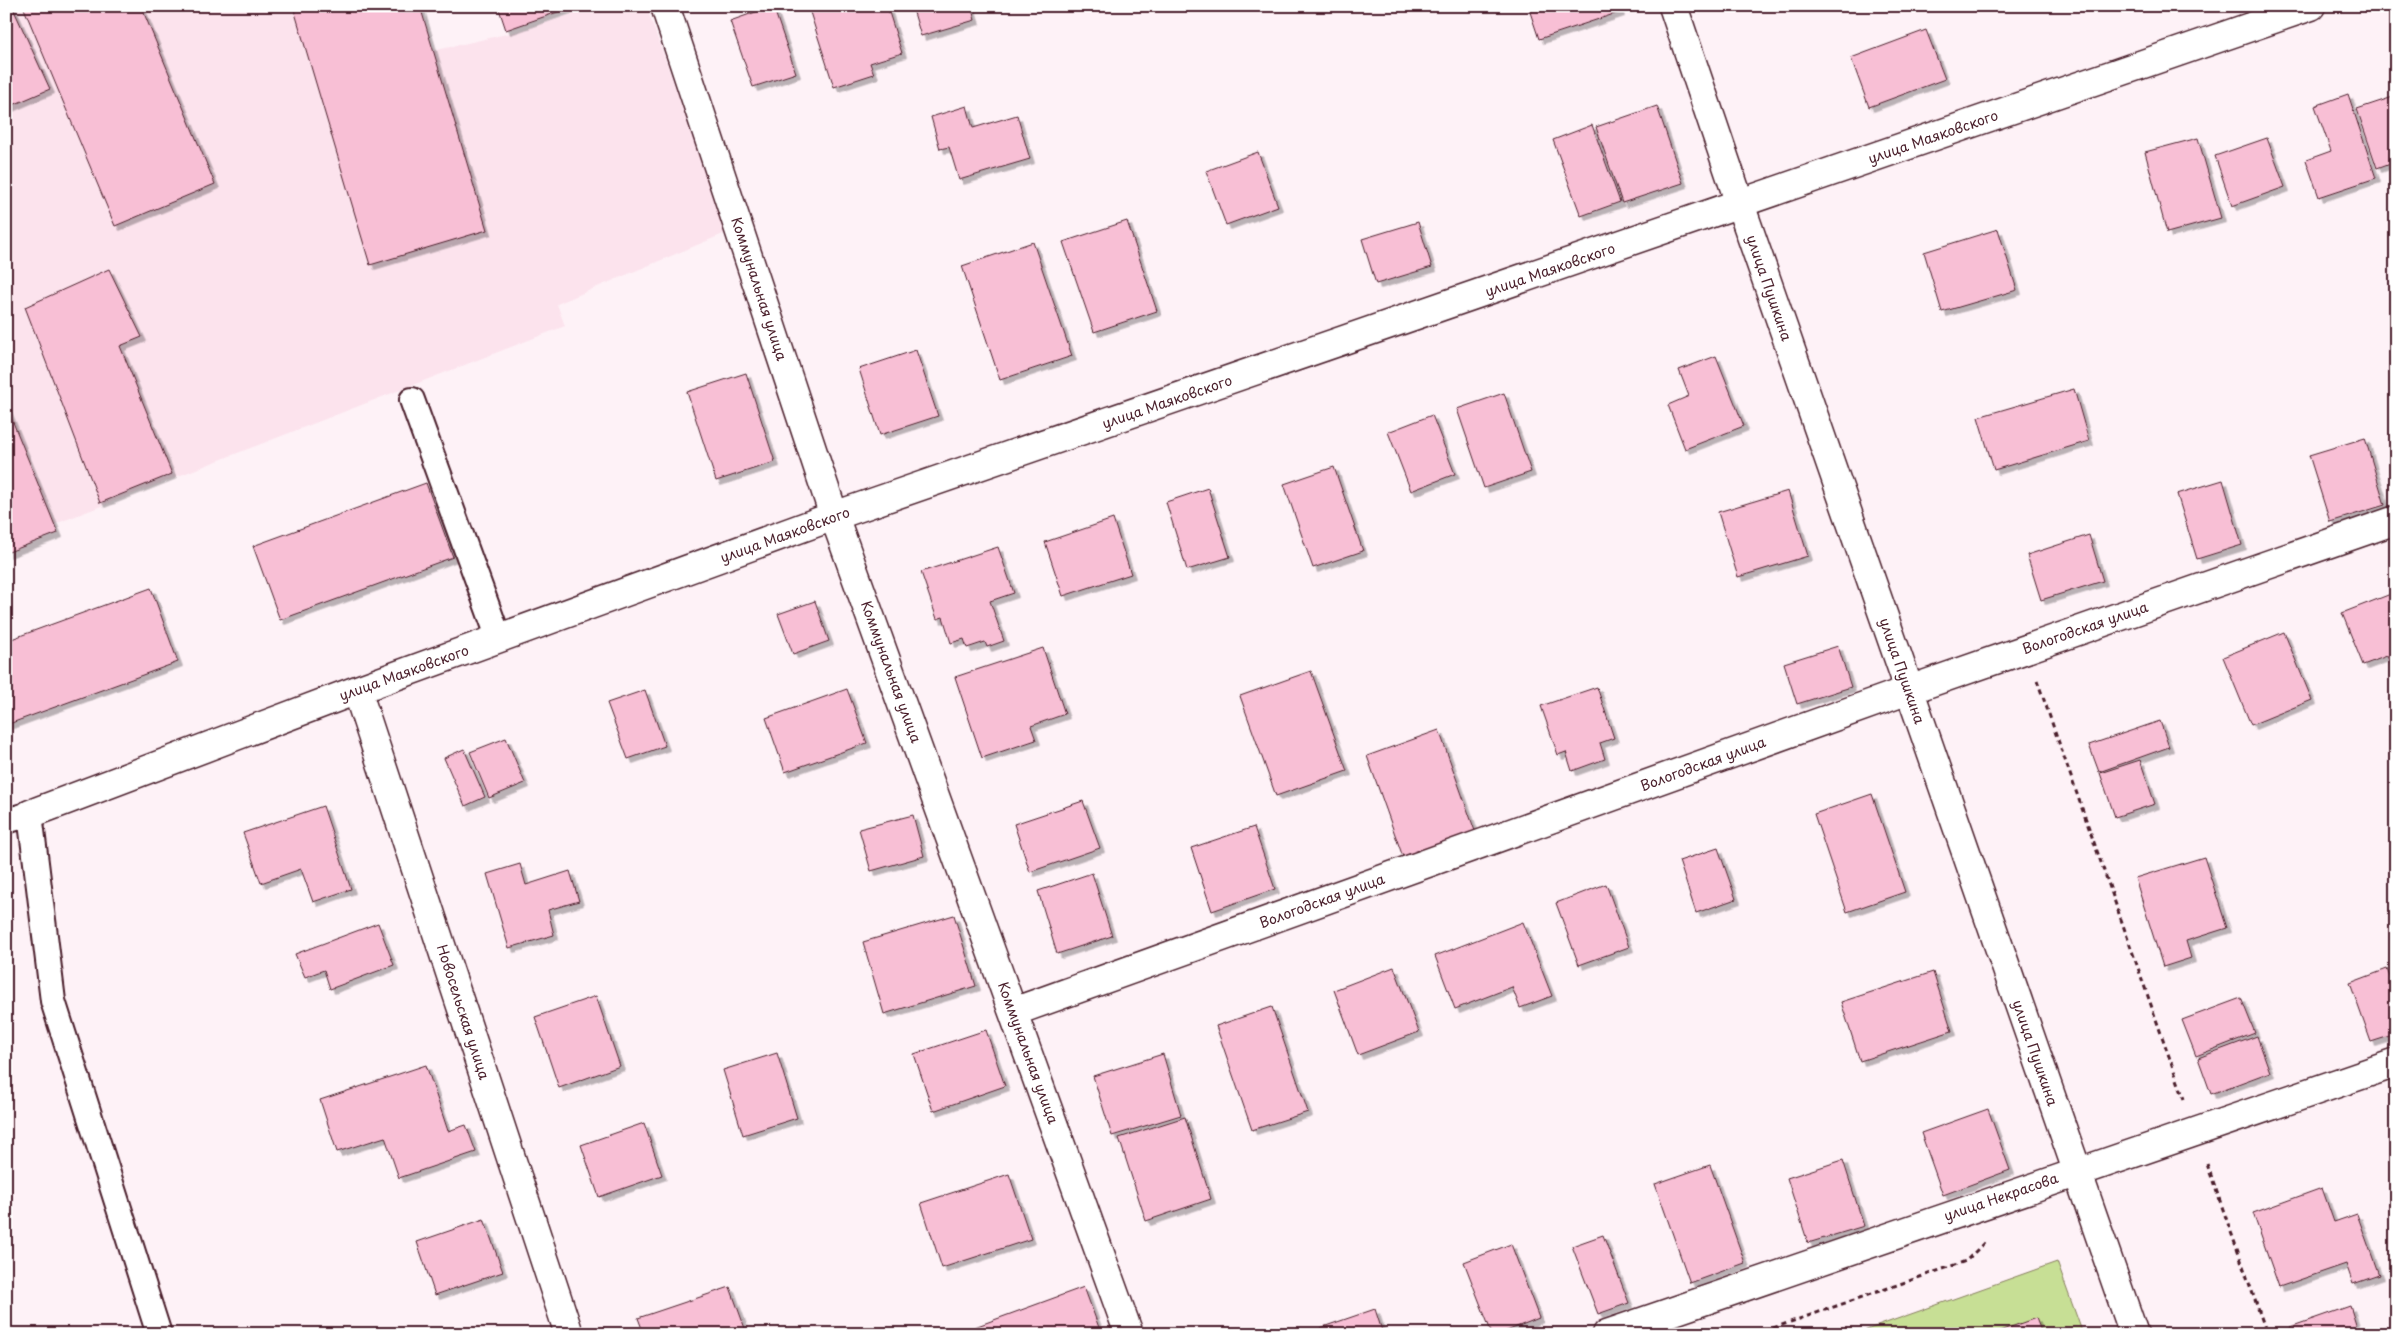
<svg xmlns="http://www.w3.org/2000/svg" width="2402" height="1340" viewBox="0 0 2402 1340" font-family="'Playpen Sans',sans-serif">
<style>
.built{fill:#fce3ed}
.green{fill:#c7df95;stroke:#887f60}
.building{fill:#f8bfd5;stroke:#4a1f2b;filter:url(#shadow)}
.lines{fill:none;stroke-linecap:round;stroke-linejoin:round}
.lane-casing{stroke:#4a1f2b;stroke-width:28}
.street-casing{stroke:#4a1f2b;stroke-width:31}
.secondary-casing{stroke:#4a1f2b;stroke-width:31}
.path{stroke:#4a1f2b;stroke-width:3;stroke-dasharray:5 4;stroke-linecap:butt}
.lane{stroke:#fff;stroke-width:24}
.street{stroke:#fff;stroke-width:28}
.secondary{stroke:#fff;stroke-width:28}
.labels{text-anchor:middle;stroke-width:4.5;stroke-linejoin:round;paint-order:stroke}
.street-label{font-size:14px;fill:#4a1f2b;stroke:#fff}
</style>
<defs>
<filter id="shadow"><feDropShadow dx="4.5" dy="4.5" stdDeviation="0" flood-color="#0004"/></filter>
</defs>
<rect width="100%" height="100%" fill="#fef2f7"/>
<filter id="ink" filterUnits="userSpaceOnUse"><feTurbulence type="fractalNoise" baseFrequency=".02" numOctaves="2"/><feDisplacementMap in="SourceGraphic" scale="10" xChannelSelector="R" yChannelSelector="G"/><feConvolveMatrix kernelMatrix="1 2 1 2 8 2 1 2 1" color-interpolation-filters="sRGB"/></filter>
<g filter="url(#ink)">
<path class="built" d="M6 6H420L433 51 519 31 597 6H646L728 232 557 304 565 326 6 543Z"/>
<path class="green" d="M2057 1262 2083 1334H1855Z"/>
<path class="building" d="M6 6H12L50 89 6 108Z
M23 6H141L215 184 115 226Z
M293 6H420L487 230 370 265Z
M498 6H575L506 30Z
M773 6 796 73 753 87 730 21Z
M808 6H887L902 53 870 63 874 74 834 87Z
M912 6H971L975 20 921 36Z
M1528 6H1618L1620 12 1539 39Z
M1926 30 1945 79 1869 107 1851 58Z
M2348 94 2376 178 2319 197 2306 160 2331 151 2315 106Z
M2396 96V161L2377 168 2357 109Z
M967 106 973 128 1017 115 1030 159 959 180 949 147 940 149 931 117Z
M1657 106 1683 183 1622 203 1596 127Z
M1592 125 1620 202 1581 216 1553 140Z
M2198 138 2221 218 2167 233 2145 152Z
M2267 138 2285 187 2232 206 2215 156Z
M1258 152 1278 206 1226 225 1206 171Z
M1127 221 1157 311 1094 332 1063 242Z
M1418 222 1432 267 1376 284 1362 239Z
M1998 229 2017 290 1942 312 1924 252Z
M1033 242 1072 356 1000 380 962 266Z
M109 269 142 337 120 346 172 474 100 503 25 307Z
M916 350 938 416 880 435 859 369Z
M1716 356 1744 426 1685 449 1668 405 1689 396 1679 370Z
M746 373 775 462 716 481 687 392Z
M2074 389 2089 441 1994 470 1978 417Z
M1504 393 1531 472 1484 488 1457 409Z
M6 405 58 533 6 553Z
M1432 415 1455 474 1411 491 1388 432Z
M2365 438 2385 505 2330 522 2309 455Z
M1334 467 1363 551 1313 568 1284 484Z
M2223 480 2242 545 2197 559 2177 494Z
M426 483 453 557 280 620 253 546Z
M1208 488 1230 557 1187 570 1166 502Z
M1788 491 1808 556 1738 577 1718 512Z
M1113 519 1131 574 1063 596 1045 542Z
M2089 535 2103 581 2041 600 2027 555Z
M998 547 1014 593 990 601 1004 641 987 647 985 642 967 648 964 639 951 643 943 617 937 619 921 572Z
M151 588 178 662 6 725V641Z
M2396 592V676H2395L2387 656 2363 665 2342 613Z
M815 601 829 641 793 654 778 614Z
M2284 632 2312 700 2251 725 2223 657Z
M1838 646 1851 687 1797 704 1784 663Z
M1043 648 1065 714 1031 726 1036 740 982 758 955 677Z
M1311 671 1347 771 1276 796 1240 696Z
M1597 687 1614 738 1600 743 1605 759 1572 771 1566 752 1558 755 1541 706Z
M847 689 867 743 785 772 766 718Z
M645 690 665 746 628 759 607 703Z
M2160 721 2169 747 2099 772 2089 745Z
M1439 730 1475 831 1403 857 1367 756Z
M506 738 525 783 489 798 470 752Z
M464 749 485 797 465 806 444 758Z
M2140 760 2155 804 2115 817 2100 773Z
M1872 794 1905 892 1847 912 1814 814Z
M1083 801 1100 848 1030 872 1014 824Z
M323 806 351 889 313 902 301 869 261 883 243 833Z
M913 815 924 856 871 871 859 829Z
M1254 827 1275 889 1212 911 1191 848Z
M1718 848 1736 899 1696 913 1679 861Z
M2204 857 2227 928 2186 941 2191 958 2163 967 2135 878Z
M520 864 526 885 570 871 579 901 548 910 554 935 509 948 487 874Z
M1092 873 1112 936 1057 954 1038 891Z
M1606 884 1629 947 1579 965 1556 903Z
M954 915 976 986 884 1014 863 942Z
M1523 922 1552 996 1520 1008 1512 987 1455 1009 1435 956Z
M378 923 394 965 330 989 324 970 305 977 295 954Z
M1394 967 1419 1032 1358 1055 1334 990Z
M2387 969 2396 993V1034L2371 1042 2350 983Z
M1933 972 1952 1031 1860 1061 1841 1002Z
M596 996 620 1066 559 1088 535 1017Z
M2241 998 2255 1033 2196 1056 2182 1020Z
M1272 1007 1308 1112 1252 1130 1216 1026Z
M986 1030 1005 1086 933 1111 914 1054Z
M2257 1036 2270 1072 2211 1094 2198 1058Z
M777 1053 797 1118 743 1135 723 1070Z
M1163 1054 1181 1115 1112 1136 1093 1076Z
M426 1065 448 1131 466 1125 476 1152 399 1178 385 1137 337 1152 320 1100Z
M1988 1109 2010 1170 1943 1195 1921 1133Z
M1185 1117 1211 1199 1146 1221 1119 1138Z
M644 1123 662 1175 599 1197 581 1145Z
M1843 1160 1864 1226 1808 1243 1787 1178Z
M1710 1165 1745 1263 1690 1283 1655 1184Z
M1009 1174 1031 1239 942 1268 921 1203Z
M2322 1188 2334 1222 2357 1214 2379 1275 2353 1284 2346 1264 2279 1287 2253 1213Z
M484 1219 503 1272 435 1295 417 1242Z
M1603 1235 1629 1303 1598 1314 1572 1246Z
M1511 1244 1539 1318 1499 1334H1492L1464 1262Z
M730 1287 747 1334H644L638 1318Z
M1084 1287 1101 1333 974 1334 972 1328Z
M2350 1306 2359 1334H2293L2290 1327Z
M1375 1309 1383 1334H1322L1320 1328Z
M2036 1318 2042 1334H1991Z"/>
<g class="lines">
<defs>
<path id="lane" d="M412 400 499 639
M6 821 30 814 53 1001 159 1334"/>
<path id="street" d="M665 6 834 516 1129 1334
M357 690 569 1334
M30 814 357 690 834 516 2311 6
M1013 1012 1909 690 2396 520
M1607 1334 2396 1063"/>
<path id="secondary" d="M1673 6 1740 204 2134 1334"/>
</defs>
<use href="#lane" class="lane-casing"/>
<use href="#street" class="street-casing"/>
<use href="#secondary" class="secondary-casing"/>
<path class="path" d="M2037 680 2184 1099
M2207 1164 2267 1334
M1756 1334 1966 1261 1985 1242"/>
<use href="#lane" class="lane"/>
<use href="#street" class="street"/>
<use href="#secondary" class="secondary"/>
</g>
</g>
<g class="labels">
<g class="street-label">
<text transform="translate(1933 137) rotate(-19)" y="5">улица Маяковского</text>
<text transform="translate(1550 270) rotate(-19)" y="5">улица Маяковского</text>
<text transform="translate(1769 288) rotate(71)" y="5">улица Пушкина</text>
<text transform="translate(759 289) rotate(72)" y="5">Коммунальная улица</text>
<text transform="translate(1167 402) rotate(-19)" y="5">улица Маяковского</text>
<text transform="translate(785 535) rotate(-20)" y="5">улица Маяковского</text>
<text transform="translate(2085 628) rotate(-19)" y="5">Вологодская улица</text>
<text transform="translate(1902 671) rotate(71)" y="5">улица Пушкина</text>
<text transform="translate(891 672) rotate(70)" y="5">Коммунальная улица</text>
<text transform="translate(404 673) rotate(-20)" y="5">улица Маяковского</text>
<text transform="translate(1703 764) rotate(-20)" y="5">Вологодская улица</text>
<text transform="translate(1322 901) rotate(-20)" y="5">Вологодская улица</text>
<text transform="translate(463 1012) rotate(72)" y="5">Новосельская улица</text>
<text transform="translate(1028 1053) rotate(70)" y="5">Коммунальная улица</text>
<text transform="translate(2035 1053) rotate(71)" y="5">улица Пушкина</text>
<text transform="translate(2001 1197) rotate(-19)" y="5">улица Некрасова</text>
</g>
</g>
<rect width="2402" height="1340" fill="none" stroke="#fff" stroke-width="25"/>
<rect x="12" y="12" width="2377" height="1315" fill="none" stroke="#4a1f2b" stroke-width="2" filter="url(#ink)"/>
</svg>
